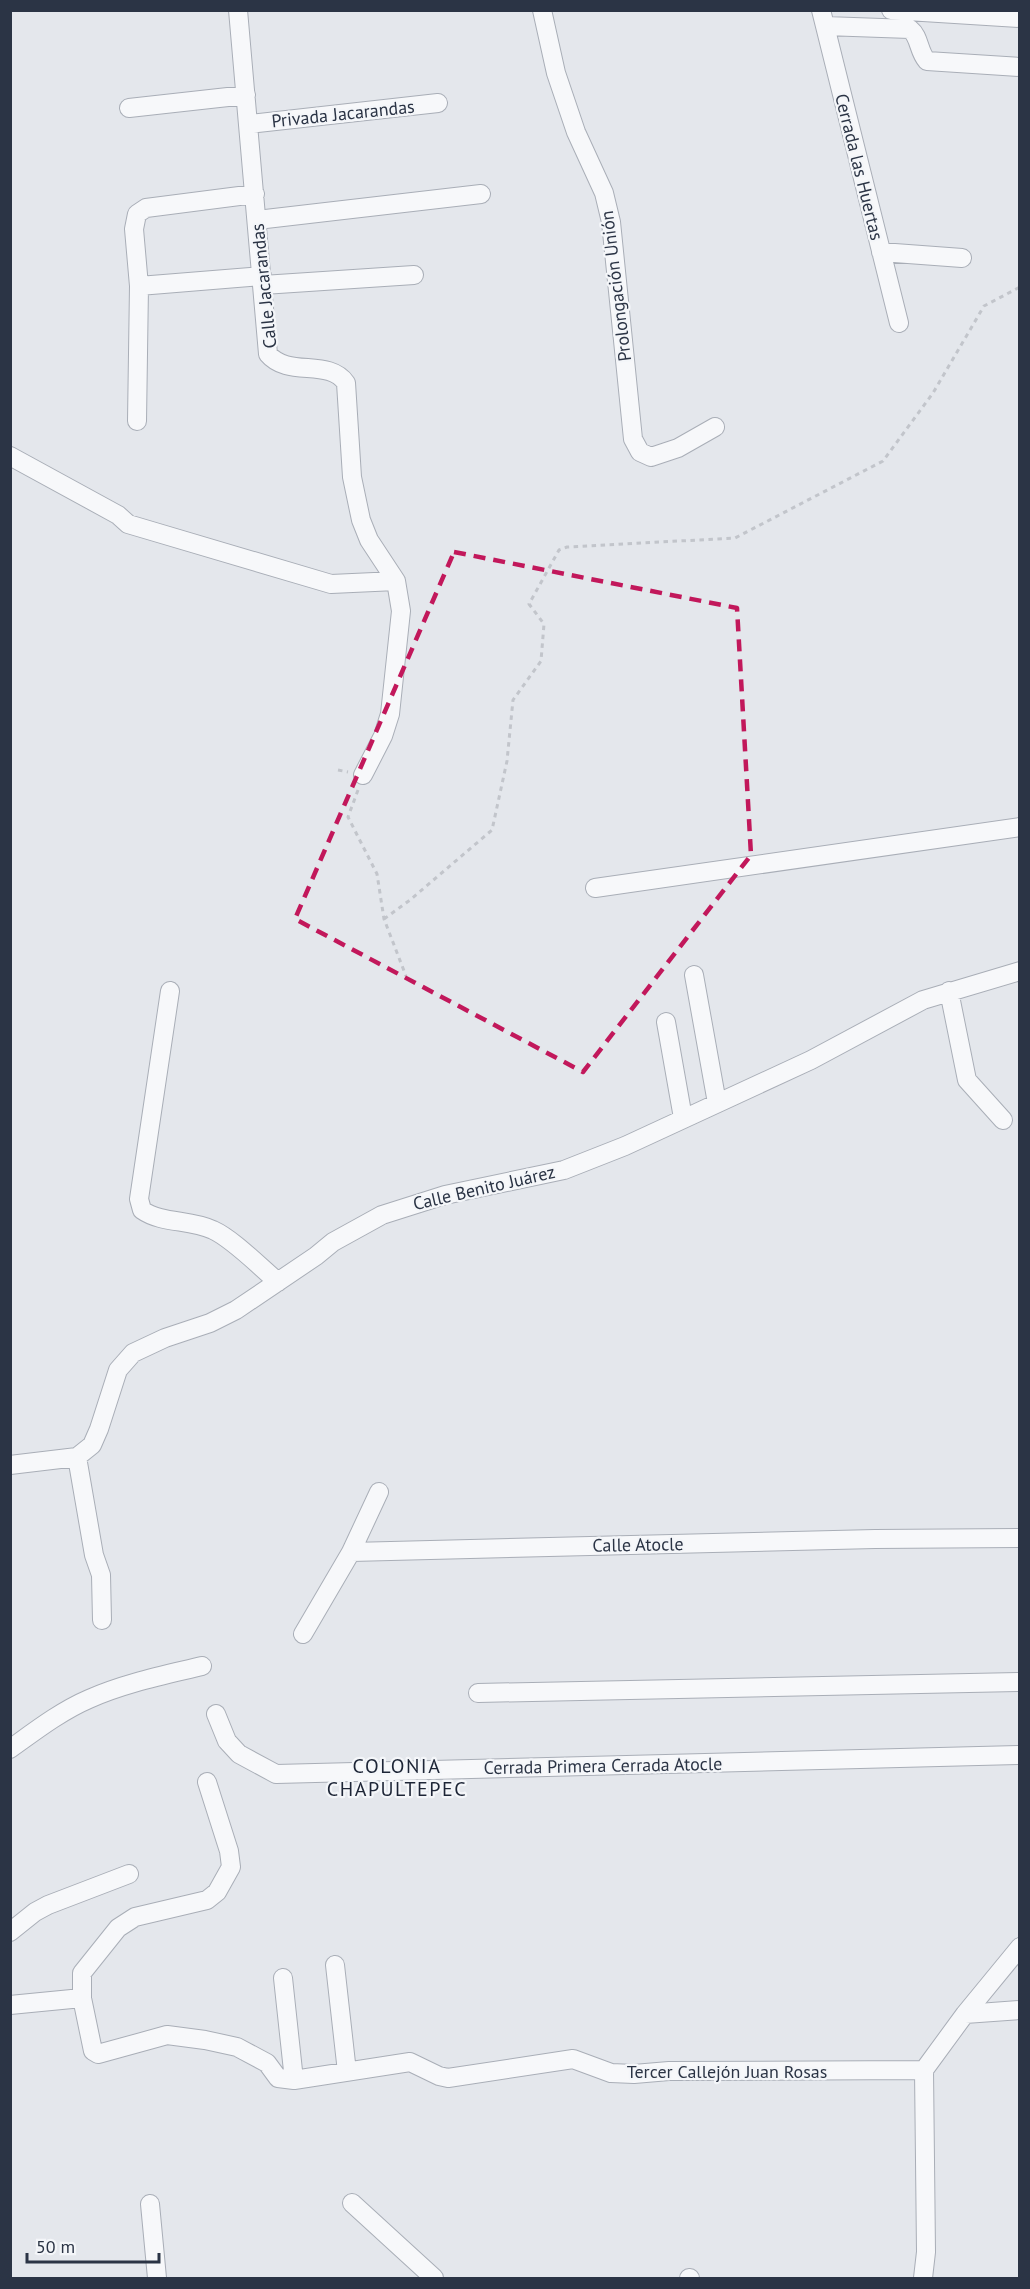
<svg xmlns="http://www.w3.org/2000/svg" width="1030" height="2289" viewBox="0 0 1030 2289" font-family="'PT Sans',sans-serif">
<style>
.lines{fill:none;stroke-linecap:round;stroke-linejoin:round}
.minor-casing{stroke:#a9aeb7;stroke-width:20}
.path{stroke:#c2c5cb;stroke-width:3;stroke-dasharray:4.5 4.5;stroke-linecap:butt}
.minor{stroke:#f7f8fa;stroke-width:18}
.marked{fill:none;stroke:#c2185b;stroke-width:4.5;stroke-dasharray:12 8;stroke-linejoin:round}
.labels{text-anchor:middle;stroke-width:4.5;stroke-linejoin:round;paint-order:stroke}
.street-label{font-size:18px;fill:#2b3445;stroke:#f4f6f9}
.neighbourhood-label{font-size:20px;letter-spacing:1.5px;fill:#1d2536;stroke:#f4f6f9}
</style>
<rect width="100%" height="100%" fill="#e4e7ec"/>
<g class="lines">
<defs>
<path id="minor" d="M238 10 268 354C288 378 329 358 346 383L352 477 361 520 369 540 396 581 401 611 390 714 383 736 363 775
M542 10 556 73 576 132 604 193 611 222 633 439 640 452 651 457 678 448 715 427
M821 10 899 323
M891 10 1020 18
M825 26 910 29C920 37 918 51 927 61L1020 67
M129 108 246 95
M249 124 438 103
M257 220 481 194
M881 252 962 258
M263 285 414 275
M139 286 262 276
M137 421 139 286 134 229 137 214 146 208 255 194
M10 456 118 515 128 524 331 584 396 581
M595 888 1020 827
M694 975 717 1103
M170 991 139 1199 142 1210C162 1224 190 1219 213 1230 233 1239 260 1267 278 1282
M949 991 967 1080 1003 1120
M666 1022 683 1118
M77 1457 94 1555 101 1575 102 1620
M10 1465 77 1457 92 1445 99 1429 118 1370 133 1353 165 1338 210 1323 236 1310 316 1256 333 1242 382 1215 445 1195 564 1170 625 1146 811 1060 923 1000 1020 971
M351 1552 379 1492
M303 1634 351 1552 875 1539 1020 1538
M478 1693 1020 1682
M216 1714 227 1741 239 1754 276 1774 1020 1755
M10 1749C35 1731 61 1711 89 1699 125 1683 165 1675 202 1666
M10 1932 35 1912 48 1905 129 1874
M335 1965 347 2072
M283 1978 294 2080
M82 1998V1973L118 1928 135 1917 207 1900 217 1892 231 1867 229 1851 207 1782
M10 2005 82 1998 93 2051 98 2054 167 2035 205 2040 237 2047 267 2063 278 2078 294 2080 410 2062 439 2076 448 2078 573 2059 611 2073 634 2074 669 2071 924 2070 965 2014 1020 1947
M965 2014 1020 2010
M352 2203 434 2278
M150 2204 157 2278
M689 2278H690
M923 2278 926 2252 924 2070"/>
</defs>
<use href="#minor" class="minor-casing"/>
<path class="path" d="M338 770 348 772
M358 790 348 817 377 874 384 919 406 976
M384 919 410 900 492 830 507 761 513 700 541 661 544 624 529 604 559 550 567 547 735 538 883 461 933 393 984 306 1020 287"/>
<use href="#minor" class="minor"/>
</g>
<path class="marked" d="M454 552 737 608 751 855 583 1072 295 919Z"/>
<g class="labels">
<g class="street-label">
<text transform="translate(343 114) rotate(-6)" y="6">Privada Jacarandas</text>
<text transform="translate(859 167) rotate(76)" y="6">Cerrada las Huertas</text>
<text transform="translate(264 286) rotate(-96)" y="6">Calle Jacarandas</text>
<text transform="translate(616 286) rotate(-97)" y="6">Prolongación Unión</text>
<text transform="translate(484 1188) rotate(-13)" y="6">Calle Benito Juárez</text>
<text transform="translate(638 1545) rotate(-1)" y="6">Calle Atocle</text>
<text transform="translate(603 1766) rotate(-1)" y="6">Cerrada Primera Cerrada Atocle</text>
<text x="727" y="2078">Tercer Callejón Juan Rosas</text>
</g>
<g class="neighbourhood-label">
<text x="397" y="1773">COLONIA<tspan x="397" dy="23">CHAPULTEPEC</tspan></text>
</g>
</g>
<rect width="1030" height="2289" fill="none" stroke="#2b3445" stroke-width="24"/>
<path d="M27 2253v9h132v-9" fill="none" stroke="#2b3445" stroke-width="3"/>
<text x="36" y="2253" font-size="18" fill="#2b3445" stroke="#f4f6f9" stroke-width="4.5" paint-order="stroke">50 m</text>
</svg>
